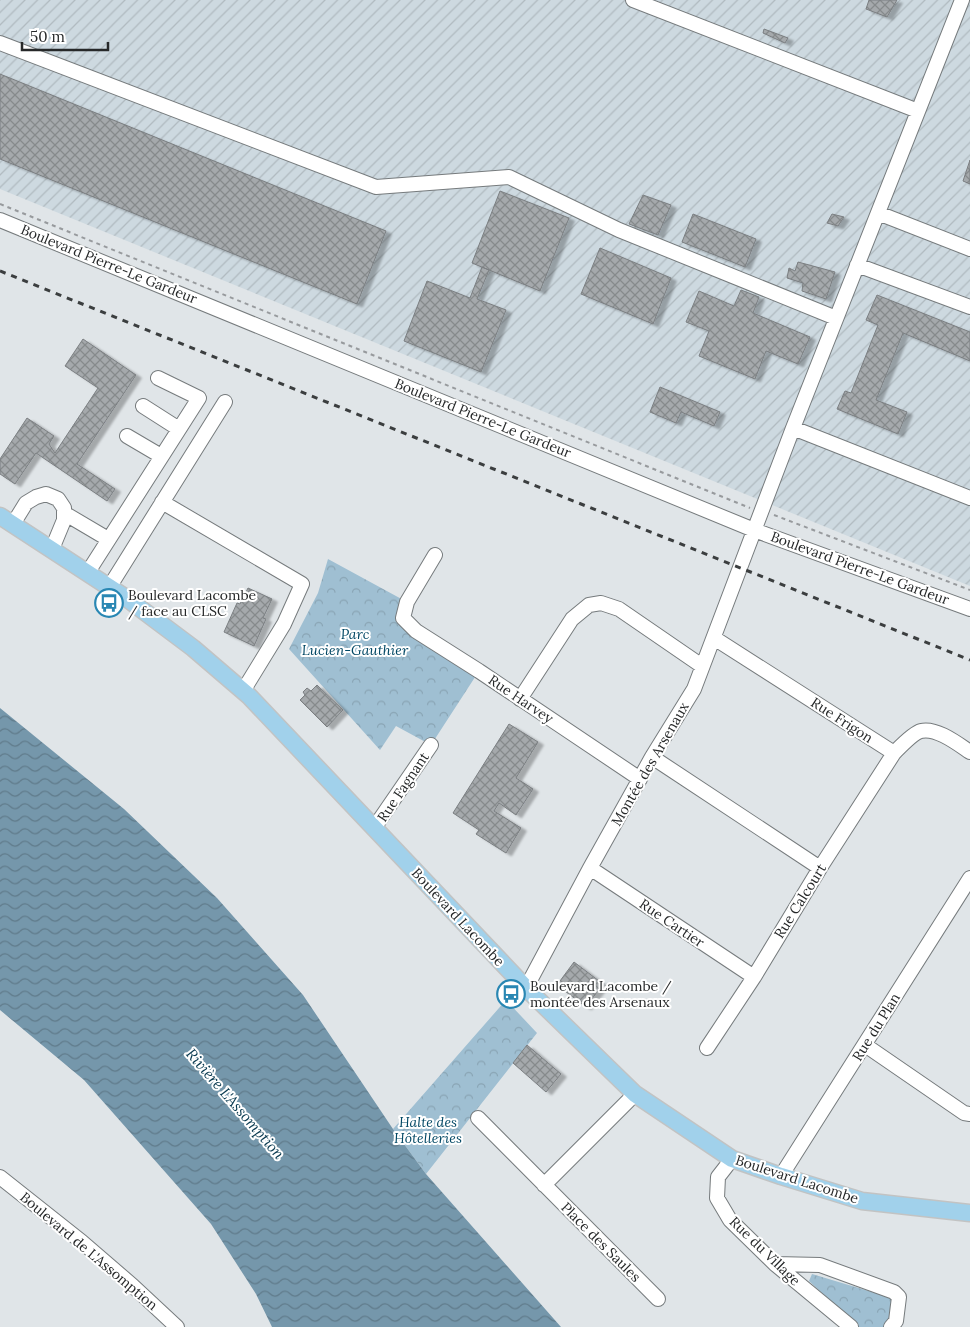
<svg xmlns="http://www.w3.org/2000/svg" width="970" height="1327" viewBox="0 0 970 1327" font-family="Lora,serif">
<style>
.industrial{fill:url(#industrial-furrows)}
.park{fill:url(#park-crowns)}
.water{fill:url(#water-waves)}
.building{fill:url(#building-cross-hatch);stroke:#7b7f82;filter:url(#shadow)}
.lines{fill:none;stroke-linecap:round;stroke-linejoin:round}
.minor-casing{stroke:#767b7d;stroke-width:16}
.major-casing{stroke:#c2c3c3;stroke-width:19}
.path{stroke:#979a9d;stroke-width:2;stroke-dasharray:4 4;stroke-linecap:butt}
.minor{stroke:#fff;stroke-width:14}
.major{stroke:#a1d1eb;stroke-width:16}
.rail{stroke:#3b3e3f;stroke-width:3;stroke-dasharray:6 6;stroke-linecap:butt}
.labels{text-anchor:middle;stroke-width:4;stroke-linejoin:round;paint-order:stroke}
.street-label{font-size:14px;fill:#262829;stroke:#fff}
.poi-label{font-size:14px;fill:#262829;stroke:#fff;text-anchor:start}
.park-label{font-size:14px;font-style:italic;fill:#014764;stroke:#fff}
.water-label{font-size:15px;font-style:italic;fill:#08394f;stroke:#fff}
</style>
<defs>
<pattern id="industrial-furrows" width="10" height="10" patternUnits="userSpaceOnUse" patternTransform="scale(1.25)"><rect width="10" height="10" fill="#cdd9e0"/><path d="M-1 1l2-2M0 10L10 0M9 11l2-2" fill="none" stroke="#b0bac0"/></pattern>
<pattern id="park-crowns" width="20" height="18" patternUnits="userSpaceOnUse" patternTransform="scale(1.25)"><rect width="20" height="18" fill="#9fbfd2"/><path d="M2 6a3 3 0 1 1 6 0M12 15a3 3 0 1 1 6 0" fill="none" stroke="#89a4b4"/></pattern>
<pattern id="water-waves" width="16" height="10" patternUnits="userSpaceOnUse" patternTransform="scale(1.25)"><rect width="16" height="10" fill="#7597ab"/><path d="M0 5q4-4 8 0t8 0" fill="none" stroke="#607b8b"/></pattern>
<pattern id="building-cross-hatch" width="8" height="8" patternUnits="userSpaceOnUse" patternTransform="scale(1.25)"><rect width="8" height="8" fill="#a5a9ac"/><path d="M0 0l8 8M0 8l8-8" fill="none" stroke="#868a8c"/></pattern>
<filter id="shadow"><feDropShadow dx="5.5" dy="3" stdDeviation="1" flood-color="#0004"/></filter>
</defs>
<rect width="100%" height="100%" fill="#e0e5e8"/>
<path class="industrial" d="M0 0H970V586L0 189Z"/>
<path class="park" d="M328 559 407 602 403 618 479 671 431 745 396 726 380 750 289 649 318 593Z
M506 1000 537 1033 426 1174 393 1129Z
M812 1274 892 1298 893 1315 887 1327H858L809 1281Z"/>
<path class="water" d="M0 708 124 809 217 898 303 995 393 1129 426 1174 561 1327H272L256 1294 211 1224 84 1080 0 1010Z"/>
<path class="building" d="M869 0H897L887 17 866 9Z
M764 29 788 38 785 43 763 33Z
M0 74 386 231 357 304 0 159Z
M970 160V184L963 181Z
M500 191 569 218 540 291 472 263Z
M643 195 671 205 658 235 629 224Z
M693 214 756 239 745 267 682 242Z
M832 214 844 217 838 226 827 223Z
M600 248 671 278 653 324 581 294Z
M798 262 835 272 826 299 802 291 803 283 787 278 789 268 795 271Z
M482 267 489 270 477 299 506 310 481 372 404 341 427 281 470 298Z
M741 290 759 297 753 313 810 337 798 364 766 351 755 379 699 356 709 331 686 322 699 291 734 306Z
M877 295 970 332V361L903 333 876 400 907 412 898 434 837 409 845 391 851 393 878 325 866 320Z
M83 339 136 375 77 464 115 489 107 501 36 453 15 484 0 474V459L27 418 54 436 49 444 55 453 98 388 65 366Z
M660 387 720 412 714 426 681 412 676 423 650 412Z
M248 588 272 599 263 618 266 619 254 646 224 632 237 603 240 604Z
M317 685 343 710 327 727 300 700 305 695 303 692 307 688 311 691Z
M509 724 538 742 516 778 533 789 516 815 499 803 494 811 521 828 506 853 476 834 479 830 453 813Z
M574 962 603 984 586 1007 557 985Z
M527 1045 561 1074 546 1092 513 1063Z"/>
<g class="lines">
<defs>
<path id="minor" d="M633 0 918 111
M0 43 376 187 509 177 619 230 836 318
M878 213 970 249
M0 220 754 530 970 609
M857 265 970 307
M143 406 179 429
M793 428 970 498
M127 436 161 456
M162 502 302 584 284 624 243 691
M64 513 108 539
M13 524 26 503 36 497 46 494 58 499 64 508V520L52 549
M435 555 407 602 403 618 416 631 479 671 640 779
M88 572 199 398 158 378
M110 586 225 402
M714 638 894 753C900 747 913 733 921 731 936 727 958 744 970 752
M520 699 572 619 589 605 601 603 619 609 702 666
M652 757 820 868
M374 828 431 745
M590 868 754 977
M526 988 590 868 652 757 694 689 793 428 962 0
M865 1045 964 1113 970 1114
M707 1048 754 977 820 868 894 753
M478 1118 658 1299
M732 1159 718 1177 717 1198 730 1220 775 1264 851 1327
M781 1176 970 878
M0 1177 82 1242 133 1286 177 1327
M544 1185 635 1094
M775 1264 820 1265 894 1292 899 1297 896 1321 891 1327"/>
<path id="major" d="M0 516 129 600 193 648 249 696 526 988 635 1094 732 1159 781 1176 862 1201 970 1213"/>
</defs>
<use href="#minor" class="minor-casing"/>
<use href="#major" class="major-casing"/>
<path class="path" d="M0 204 750 508
M774 515 970 590"/>
<use href="#minor" class="minor"/>
<use href="#major" class="major"/>
<path class="rail" d="M0 271 970 660"/>
</g>
<defs>
<symbol id="bus-ring" viewBox="-11 -11 22 22"><circle r="9.5" fill="#fff" stroke="#2987b3" stroke-width="1.5"/><path d="M-5-6H5V4H4V6H2V4H-2V6H-4V4H-5ZM-3.5-4V0h7V-4ZM-3.5 1.2v1.5H-2V1.2ZM2 1.2v1.5H3.5V1.2Z" fill="#2987b3"/></symbol>
</defs>
<g fill-rule="evenodd">
<use href="#bus-ring" x="93" y="587" width="32" height="32"/>
<use href="#bus-ring" x="495" y="978" width="32" height="32"/>
</g>
<g class="labels">
<g class="street-label">
<text transform="translate(109 264) rotate(22)" y="5">Boulevard Pierre-Le Gardeur</text>
<text transform="translate(483 418) rotate(22)" y="5">Boulevard Pierre-Le Gardeur</text>
<text transform="translate(860 568) rotate(20)" y="5">Boulevard Pierre-Le Gardeur</text>
<text transform="translate(521 699) rotate(34)" y="5">Rue Harvey</text>
<text transform="translate(842 720) rotate(33)" y="5">Rue Frigon</text>
<text transform="translate(650 764) rotate(-60)" y="5">Montée des Arsenaux</text>
<text transform="translate(403 787) rotate(-56)" y="5">Rue Fagnant</text>
<text transform="translate(800 901) rotate(-58)" y="5">Rue Calcourt</text>
<text transform="translate(458 917) rotate(47)" y="5">Boulevard Lacombe</text>
<text transform="translate(672 923) rotate(34)" y="5">Rue Cartier</text>
<text transform="translate(876 1027) rotate(-58)" y="5">Rue du Plan</text>
<text transform="translate(797 1179) rotate(18)" y="5">Boulevard Lacombe</text>
<text transform="translate(601 1242) rotate(45)" y="5">Place des Saules</text>
<text transform="translate(89 1251) rotate(40)" y="5">Boulevard de L'Assomption</text>
<text transform="translate(765 1251) rotate(44)" y="5">Rue du Village</text>
</g>
<g class="poi-label">
<text x="128" y="600">Boulevard Lacombe<tspan x="128" dy="16">/ face au CLSC</tspan></text>
<text x="530" y="991">Boulevard Lacombe /<tspan x="530" dy="16">montée des Arsenaux</tspan></text>
</g>
<g class="park-label">
<text x="355" y="639">Parc<tspan x="355" dy="16">Lucien-Gauthier</tspan></text>
<text x="428" y="1127">Halte des<tspan x="428" dy="16">Hôtelleries</tspan></text>
</g>
<g class="water-label">
<text transform="translate(235 1104) rotate(49)" y="5">Rivière L'Assomption</text>
</g>
</g>
<path d="M22 42v8h86v-8" fill="none" stroke="#262829" stroke-width="2.5"/>
<text x="30" y="42" font-size="15" fill="#262829" stroke="#ffffff" stroke-width="4" paint-order="stroke">50 m</text>
</svg>
